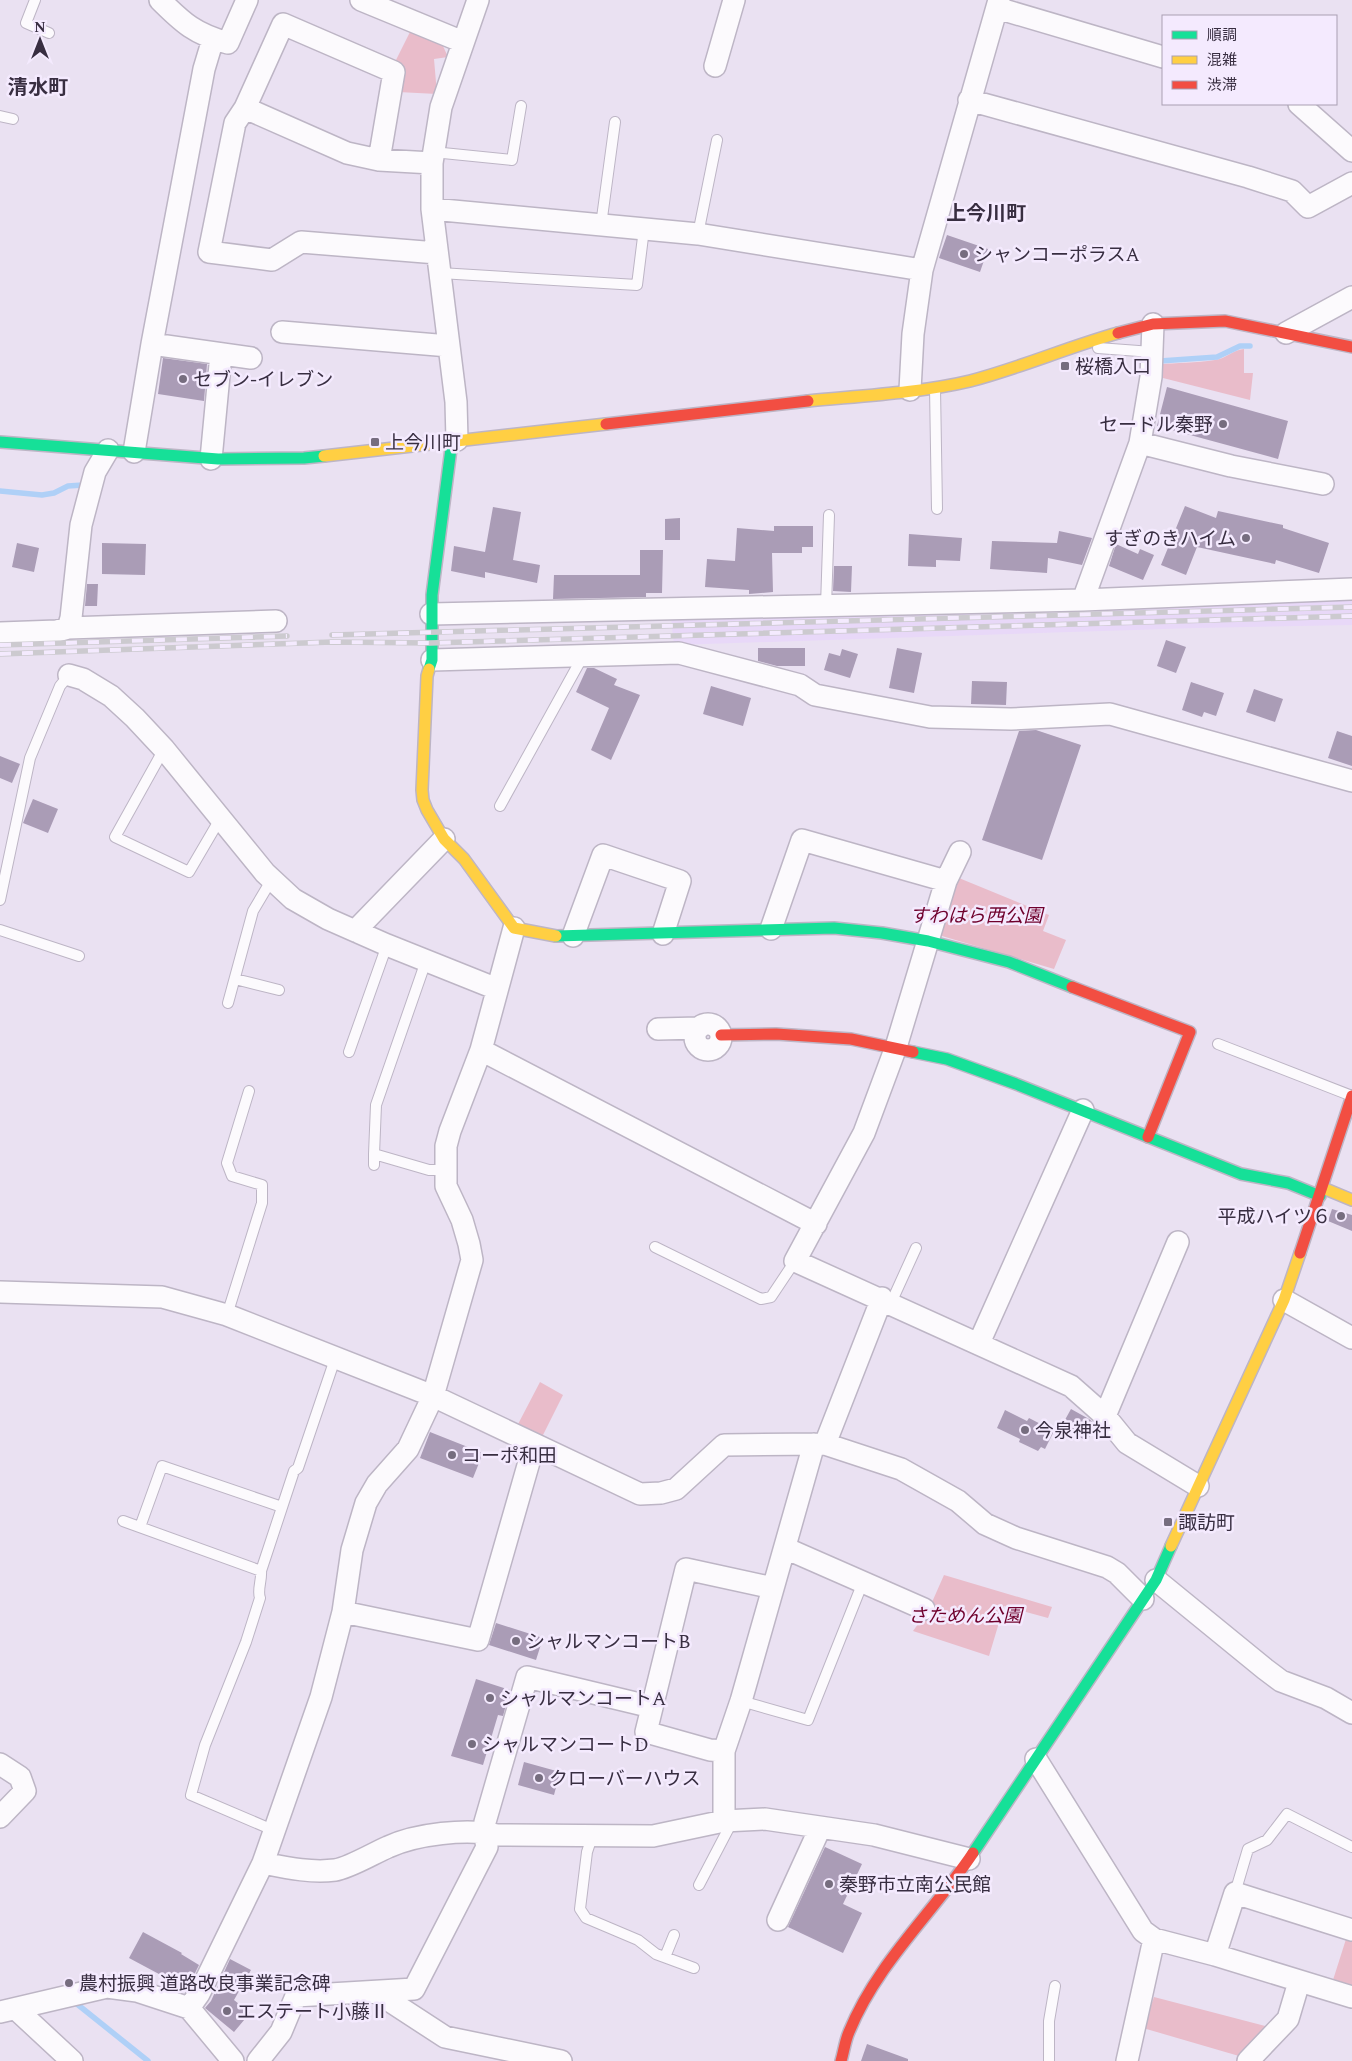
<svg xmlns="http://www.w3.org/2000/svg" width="1352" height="2061" viewBox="0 0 1352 2061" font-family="Spectral,'Noto Sans JP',serif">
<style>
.built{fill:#e8d8f8}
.green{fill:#e9bcca}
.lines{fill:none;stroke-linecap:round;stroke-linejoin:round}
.stream{stroke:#afd0f7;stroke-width:5.5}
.building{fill:#aa9cb6}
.lane-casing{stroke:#bdb5c5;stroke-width:12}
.street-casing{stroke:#bdb5c5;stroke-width:24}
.fast-casing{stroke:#bdb5c5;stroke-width:14}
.slow-casing{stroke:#bdb5c5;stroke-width:14}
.jam-casing{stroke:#bdb5c5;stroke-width:14}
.lane{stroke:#fcfafd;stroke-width:10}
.street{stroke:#fcfafd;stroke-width:21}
.fast{stroke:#16e098;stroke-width:11}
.slow{stroke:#ffcf43;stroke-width:11}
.jam{stroke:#f24e42;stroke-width:11}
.rail-casing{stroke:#cccacf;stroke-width:5.5}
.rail{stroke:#f4eafe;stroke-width:4;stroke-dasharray:11;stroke-linecap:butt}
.poi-dot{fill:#766d7f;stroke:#f4eafe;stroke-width:2}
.labels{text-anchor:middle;stroke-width:5;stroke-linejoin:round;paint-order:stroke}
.poi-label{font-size:19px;fill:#382e41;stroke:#f4eafe;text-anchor:start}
.park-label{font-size:19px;font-style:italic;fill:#6f002c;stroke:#f4eafe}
.neighbourhood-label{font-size:20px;font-weight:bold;fill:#382e41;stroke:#f4eafe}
</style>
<rect width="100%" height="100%" fill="#eae1f2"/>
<path class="built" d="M1352 599V625L1196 628 674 645 671 618Z"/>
<path class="green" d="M410 32 443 46 448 57 434 59 437 94 398 92 394 64Z
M1244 349V373H1253L1250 400 1159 377V364C1177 363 1196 363 1215 360 1226 359 1232 350 1244 349Z
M954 876 1049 915 1043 931 1066 940 1054 969 942 936 937 927Z
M540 1382 563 1395 541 1439 516 1428Z
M944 1575 1052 1607 1048 1618 1004 1606 989 1656 913 1631 929 1609Z
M1347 1936 1352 1937V1986L1333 1980Z
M1154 1997 1269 2027 1239 2056 1143 2028Z"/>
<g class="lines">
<path class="stream" d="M1160 361 1217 357 1240 346H1250
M0 491 42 495 54 493 68 486 83 485
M77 2004 148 2061"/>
</g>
<path class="building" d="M947 235 988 249 980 272 939 258Z
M163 358 207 364 204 401 158 394Z
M1167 387 1288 421 1278 459 1157 426Z
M1185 506 1216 518 1218 511 1283 525V528L1329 543 1319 573 1276 560 1275 564 1197 547 1186 575 1161 565Z
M493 507 521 512 513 560 540 565 537 583 485 572V578L451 571 454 546 485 552Z
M680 518V540H665V519Z
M774 526H813V547H802V553H772L773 592 749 594V590L705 587 707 559 735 561 737 528 774 531Z
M1059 531 1092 538 1082 565 1048 558 1047 573 990 569 992 541 1057 543Z
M909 534 962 538 960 561 936 560V567L908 566Z
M17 543 39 548 34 572 12 567Z
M102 543 146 544 145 575 102 574Z
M1116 544 1138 554 1140 549 1154 555 1143 580 1109 566Z
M640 550H663L662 593H646V597L553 599 554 575H640Z
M834 566H852L851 592 833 591Z
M87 584H98L97 606H85Z
M1166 640 1186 647 1176 673 1157 666Z
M758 648H805V666H777L758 661Z
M897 648 922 653 914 693 889 688Z
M842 649 858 654 850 678 824 670 829 653 840 656Z
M587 668H594L617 679 614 685 640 695 611 760 591 750 609 708 576 692Z
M972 681 1007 682 1006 705 971 704Z
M1191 682 1224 693 1216 716 1204 712 1202 717 1182 710Z
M711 686 751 698 743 726 703 714Z
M1254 689 1283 699 1275 722 1246 712Z
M1036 730 1081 745 1042 860 982 840 1019 731Z
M1337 731 1352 736V766L1328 758Z
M0 756 20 764 12 783 0 778Z
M33 799 58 809 48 833 23 823Z
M1332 1209 1352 1215V1231L1328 1221Z
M1071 1409 1089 1419 1096 1425 1087 1441 1061 1427Z
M1005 1410 1027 1421 1029 1418 1054 1431 1045 1449 1041 1447 1038 1451 1019 1442 1020 1439 997 1428Z
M430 1432 483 1453 473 1478 420 1458Z
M496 1623 543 1638 536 1660 489 1645Z
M476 1679 510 1690 503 1716 498 1715 483 1765 451 1756Z
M524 1762 560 1772 554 1795 518 1785Z
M825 1847 862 1864 843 1904 862 1913 843 1953 788 1927Z
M143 1932 182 1953 181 1954 199 1965 187 1989 129 1958Z
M230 1959 251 1970 234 2000 250 2013 234 2032 205 2008 211 2001Z
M867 2044 908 2059V2061H861Z"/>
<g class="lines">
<defs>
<path id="lane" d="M35 0 26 23 49 33
M0 116 13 119
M433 152 512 160 521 106
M601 225 615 122
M698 234 717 140
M440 273 637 285 644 229
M1098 348 1152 352
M935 388 937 509
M826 606 829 515
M164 749 115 837 189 872 220 819
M500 806 583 656
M0 900 30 758 60 686 69 675
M0 930 79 956
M426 961 376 1105 374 1154 429 1170H445
M235 979 279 990
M228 1003 253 911 272 879
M1218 1044 1352 1096
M349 1052 387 945
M374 1165V1154
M655 1247 761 1299 771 1297 795 1261
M891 1303 916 1248
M227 1315 262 1203V1185L232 1176 227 1163 249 1091
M123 1521 261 1571
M140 1527 162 1466 282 1507
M741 1701 808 1720 863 1582
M273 1830 191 1795 205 1745 246 1642 260 1598C257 1590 262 1580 261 1571L294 1471 298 1468 335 1359
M592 1837 587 1852 580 1909 586 1918 638 1940 656 1954 694 1968
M699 1885 733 1820
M1235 1893 1248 1849 1267 1840 1287 1814 1352 1847
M665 1957 674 1935
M1049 2061V2021L1055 1986"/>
<path id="street" d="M160 0C183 23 195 34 228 43L247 0
M361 0 463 42
M997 8 1163 57
M715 66 734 0
M969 100 1248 177 1292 191 1308 207 1352 183
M1299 104 1352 151
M245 108 347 153 379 160 432 163
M379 160 394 72 283 24 245 108 235 123 209 252 272 260 301 242 437 253
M432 209 698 234 922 270
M282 332 449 346
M1286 333 1352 297
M152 344 251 358
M910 390 913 334 922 270 999 0
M457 440 456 402 432 209V163L441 107 478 0
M1140 443 1231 466 1323 484
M134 452 152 344 204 69 213 39
M211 459 221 354
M1083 600 1140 443 1151 377 1153 324
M431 614 1083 600 1352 589
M68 628 71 618 81 525 95 472 108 450
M0 633 57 631 68 628 276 621
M432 660 679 653 800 685 815 695 930 717 1011 719 1110 714 1352 781
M69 675 83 679 111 696 135 718 164 749 265 873 293 899 328 919 387 945 497 989
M946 881 960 852
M771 929 802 840 946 881 896 1047 864 1133 795 1261 1071 1386 1105 1416 1127 1443 1198 1486
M355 931 444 839
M573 936 603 855 680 881 663 934
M695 1037a13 13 0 1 1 26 0a13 13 0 1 1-26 0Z
M658 1029 699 1028
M481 1050 816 1224
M0 1292 162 1297 227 1315 433 1396 640 1494 661 1493 676 1489 724 1445 825 1444 901 1469 958 1501 985 1524 1016 1538 1107 1567 1117 1573 1143 1599
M1284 1300 1352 1338
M979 1343 1083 1110
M1105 1416 1178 1242
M825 1444 882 1298
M785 1548 924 1609
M1156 1580 1265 1669 1281 1681 1326 1698 1352 1713
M343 1612 478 1640 531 1455
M724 1751 710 1750 646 1732 686 1569 773 1588
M1036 1759 1143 1931 1154 1939 1215 1955 1352 1997
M0 1764 20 1777 25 1791 0 1817
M724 1821V1751L741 1701 814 1444
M263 1863C288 1868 311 1873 335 1870 349 1868 374 1853 388 1847 416 1834 467 1828 497 1835L653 1836 724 1821 765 1819 874 1835 969 1859
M778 1920 820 1828
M1215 1955 1235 1893 1352 1930
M376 1992 445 2037 561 2061
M189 2008 199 1994 263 1863 321 1697 343 1612 352 1550 366 1503 377 1484 408 1449 433 1396 472 1260 469 1244 462 1220 446 1186V1146L450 1131 481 1050 514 928
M16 2009 72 2061
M0 2012 107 1987 137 1991 189 2008 233 2061
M258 2061 281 2032 296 1996 414 1989 487 1847 484 1832 485 1822 527 1677 652 1707
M1127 2061 1154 1939
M1248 2061 1288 2019 1299 1982"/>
<path id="fast" d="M0 442 218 459 304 458 324 456
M429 669 432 660V595L452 441
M556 936 834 928 882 933 928 941 1009 962 1072 987
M913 1052 947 1059 1016 1084 1241 1174 1288 1183 1320 1196
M973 1853 1156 1580 1171 1546"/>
<path id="slow" d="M808 401C859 396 920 393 970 381 1020 368 1068 347 1118 333
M324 456 606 424
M429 669 427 676 422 790 423 800 427 810 444 839 464 859 514 928 556 936
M1323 1188 1352 1200
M1171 1546 1284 1300 1300 1253"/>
<path id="jam" d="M1118 333 1153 324 1225 321 1352 347
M606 424 808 401
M1072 987 1190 1032 1148 1137
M721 1035 776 1034 851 1039 913 1052
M1300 1253 1352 1096
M841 2061C844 2051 845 2041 849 2032 877 1963 933 1913 973 1853"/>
</defs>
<use href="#lane" class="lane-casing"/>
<use href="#street" class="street-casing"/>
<use href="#fast" class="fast-casing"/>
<use href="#slow" class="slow-casing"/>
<use href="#jam" class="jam-casing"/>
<use href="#lane" class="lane"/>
<use href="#street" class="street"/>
<use href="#fast" class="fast"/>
<use href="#slow" class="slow"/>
<use href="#jam" class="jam"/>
<defs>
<path id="rail" d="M332 635 1352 607
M0 645 287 636
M0 654 332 642 430 643 1352 616"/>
</defs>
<use href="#rail" class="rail-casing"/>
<use href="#rail" class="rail"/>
</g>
<g class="poi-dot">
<circle cx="964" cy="254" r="5"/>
<rect x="1060" y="361" width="10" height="10" rx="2.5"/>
<circle cx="183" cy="379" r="5"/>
<circle cx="1223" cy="424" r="5"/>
<rect x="370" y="437" width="10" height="10" rx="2.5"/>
<circle cx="1246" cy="538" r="5"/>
<circle cx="1341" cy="1216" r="5"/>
<circle cx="1025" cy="1430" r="5"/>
<circle cx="452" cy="1455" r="5"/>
<rect x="1163" y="1517" width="10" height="10" rx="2.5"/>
<circle cx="516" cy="1641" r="5"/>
<circle cx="490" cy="1698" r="5"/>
<circle cx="472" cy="1744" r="5"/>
<circle cx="539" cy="1778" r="5"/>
<circle cx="829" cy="1884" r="5"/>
<circle cx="69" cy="1983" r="5"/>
<circle cx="227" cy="2011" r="5"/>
</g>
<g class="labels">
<g class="poi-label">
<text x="974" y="261">シャンコーポラスA</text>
<text x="1075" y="373">桜橋入口</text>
<text x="193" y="386">セブン-イレブン</text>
<text x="1213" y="431" text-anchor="end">セードル秦野</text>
<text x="385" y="449">上今川町</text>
<text x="1236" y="545" text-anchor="end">すぎのきハイム</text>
<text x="1331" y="1223" text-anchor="end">平成ハイツ６</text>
<text x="1035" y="1437">今泉神社</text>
<text x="462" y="1462">コーポ和田</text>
<text x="1178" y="1529">諏訪町</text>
<text x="526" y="1648">シャルマンコートB</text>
<text x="500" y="1705">シャルマンコートA</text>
<text x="482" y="1751">シャルマンコートD</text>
<text x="549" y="1785">クローバーハウス</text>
<text x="839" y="1891">秦野市立南公民館</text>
<text x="79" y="1990">農村振興 道路改良事業記念碑</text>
<text x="237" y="2018">エステート小藤Ⅱ</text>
</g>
<g class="park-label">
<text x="976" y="922">すわはら西公園</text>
<text x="965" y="1622">さためん公園</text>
</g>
<g class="neighbourhood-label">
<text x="38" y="94">清水町</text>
<text x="986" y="220">上今川町</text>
</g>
</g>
<rect x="1162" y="15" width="175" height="90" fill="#f4eafe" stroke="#a99fb2"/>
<rect x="1172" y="31" width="25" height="8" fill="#16e098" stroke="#a99fb2"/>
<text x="1207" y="40" font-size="15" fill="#382e41">順調</text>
<rect x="1172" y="56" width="25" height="8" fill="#ffcf43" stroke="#a99fb2"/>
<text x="1207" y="65" font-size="15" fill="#382e41">混雑</text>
<rect x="1172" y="81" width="25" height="8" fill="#f24e42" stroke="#a99fb2"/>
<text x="1207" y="90" font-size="15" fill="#382e41">渋滞</text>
<g transform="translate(40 40)" stroke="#f4eafe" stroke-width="4" paint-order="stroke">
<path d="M0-4L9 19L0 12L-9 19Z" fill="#382e41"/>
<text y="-8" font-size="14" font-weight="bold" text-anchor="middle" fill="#382e41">N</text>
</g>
</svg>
